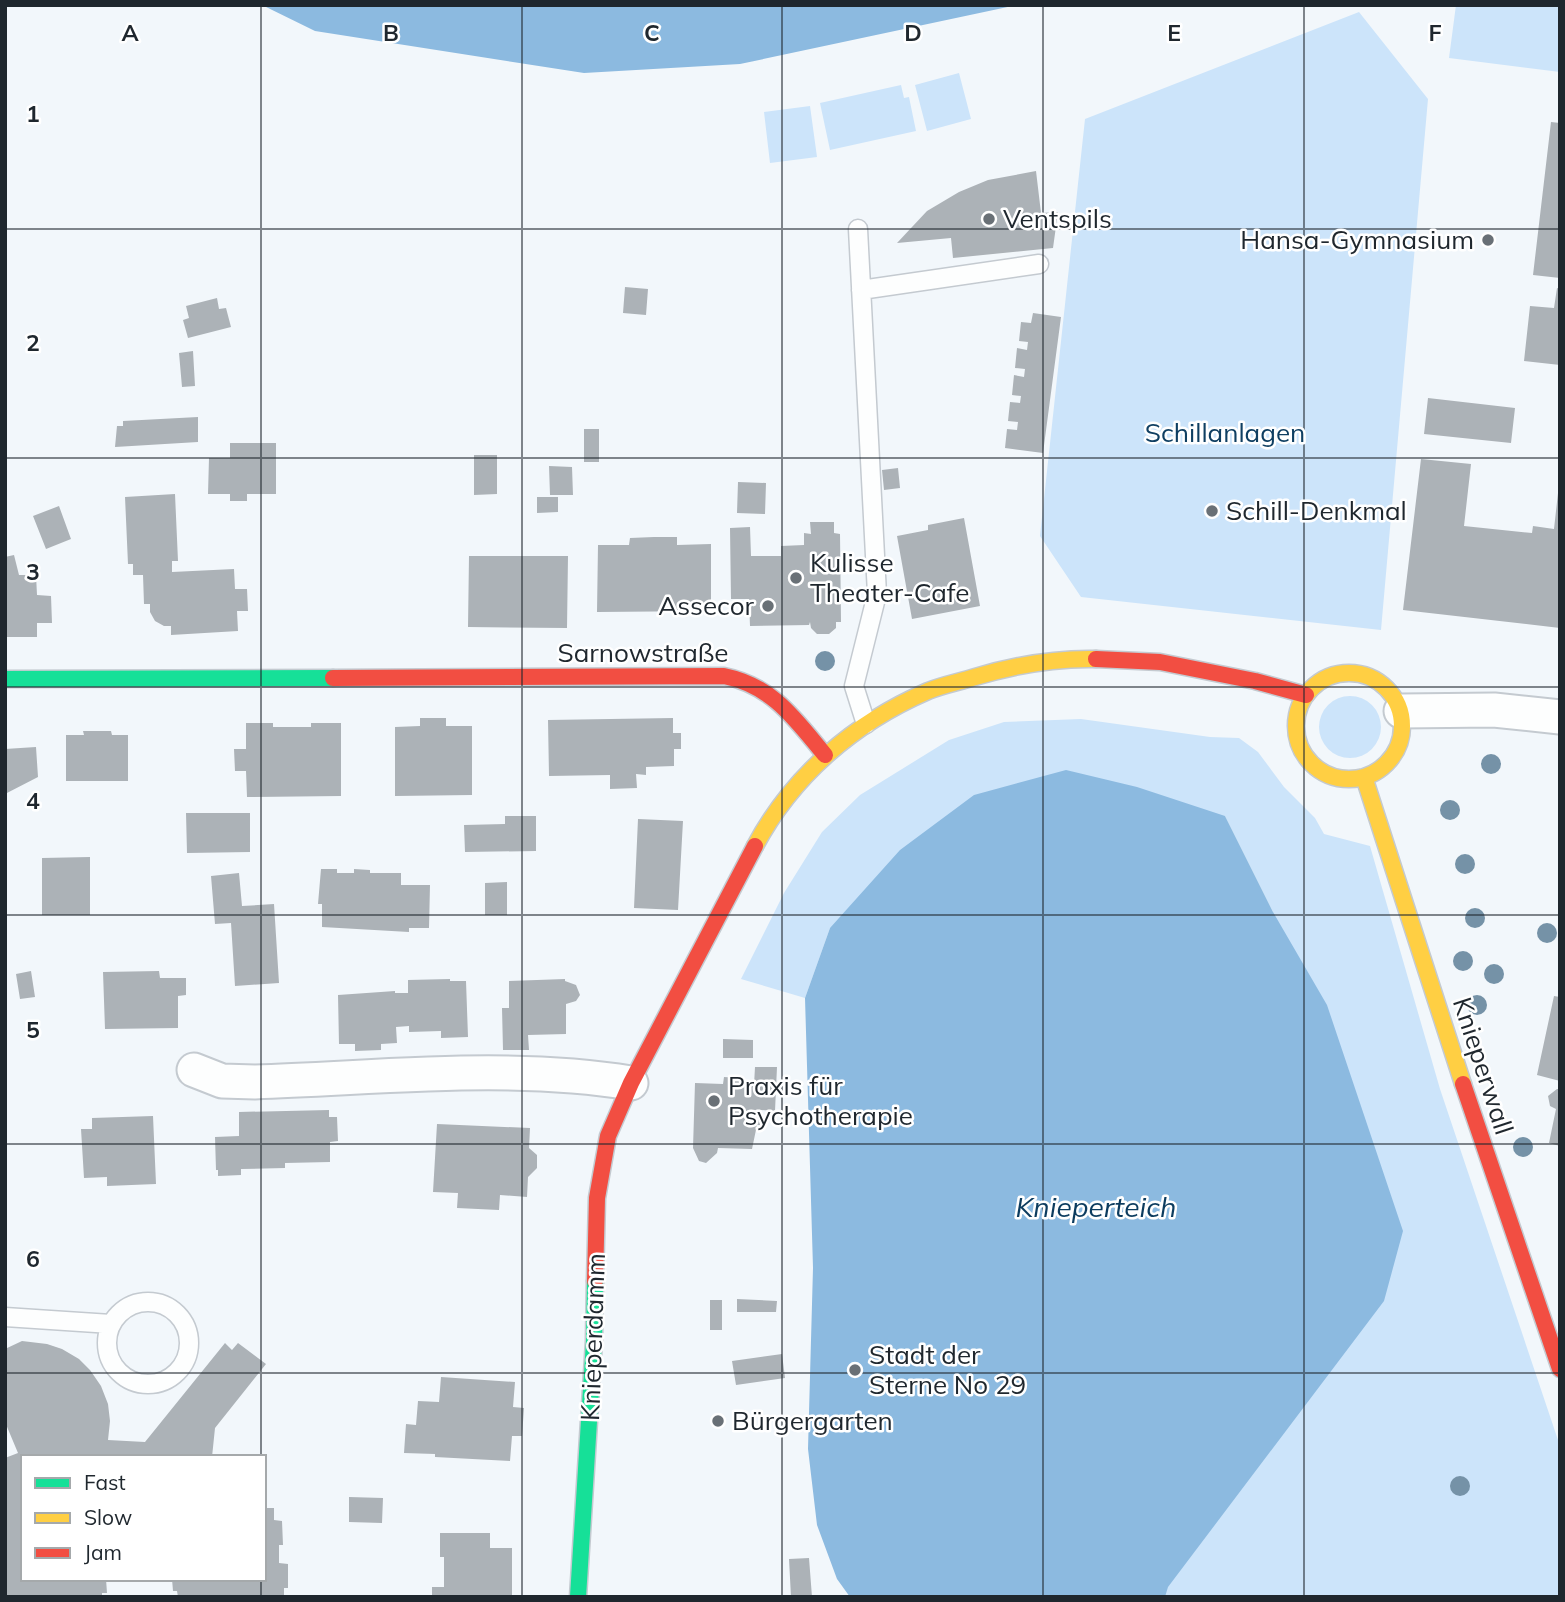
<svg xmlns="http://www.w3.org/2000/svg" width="1565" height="1602" viewBox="0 0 1565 1602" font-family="Mulish,sans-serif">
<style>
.green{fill:#cce4fa}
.water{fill:#8cbae0}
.building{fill:#acb2b7}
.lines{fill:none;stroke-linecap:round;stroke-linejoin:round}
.lane-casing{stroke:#c4cad0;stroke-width:21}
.street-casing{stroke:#c4cad0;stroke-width:37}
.fast-casing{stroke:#c4cad0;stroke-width:19}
.slow-casing{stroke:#c4cad0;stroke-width:19}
.jam-casing{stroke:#c4cad0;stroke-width:19}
.lane{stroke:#fdfefe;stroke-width:18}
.street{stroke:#fdfefe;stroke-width:33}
.fast{stroke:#16e098;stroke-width:16}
.slow{stroke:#ffcf43;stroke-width:16}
.jam{stroke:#f24e42;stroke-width:16}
.tree{fill:#7592a7}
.grid{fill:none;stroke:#1f272e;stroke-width:2;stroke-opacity:0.55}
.poi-dot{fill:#697076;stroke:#fff;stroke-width:2.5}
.labels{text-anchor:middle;stroke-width:5;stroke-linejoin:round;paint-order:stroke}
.poi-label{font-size:26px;fill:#1f272e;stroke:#fff;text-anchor:start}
.park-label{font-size:26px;fill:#0f3f62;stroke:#fff}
.street-label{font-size:26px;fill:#1f272e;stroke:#fff}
.water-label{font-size:28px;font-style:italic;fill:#0c3c5f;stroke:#fff}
.grid-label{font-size:23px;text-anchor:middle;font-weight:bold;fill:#1f272e;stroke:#fff;stroke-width:5;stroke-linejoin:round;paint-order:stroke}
</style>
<rect width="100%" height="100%" fill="#f2f7fb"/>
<path class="green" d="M1456 5H1560V72L1449 58Z
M1359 12 1428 99 1381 630 1081 597 1040 536 1085 119Z
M959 73 971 119 927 131 915 85Z
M901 85 904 98 909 97 916 131 830 150 820 103Z
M810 106 817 157 770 163 764 112Z
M1319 727a31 31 0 1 1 62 0a31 31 0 1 1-62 0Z
M1081 719 1210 737 1239 738 1258 752 1284 787 1315 818 1324 834 1370 846 1440 1089 1560 1446V1597H1165L1167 1587 1264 1458 1273 912 1225 816 830 928 805 998 741 979 784 893 822 832 860 795 949 740 1004 722Z"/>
<path class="water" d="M262 5H1017L740 64 584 73 315 31Z
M1066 770 1137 787 1225 816 1273 912 1327 1005 1403 1231 1384 1301 1168 1587 1165 1597H850L837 1579 817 1525 808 1449 813 1268 805 998 830 928 900 850 974 795Z"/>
<path class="building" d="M1551 122 1560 123V278L1533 275Z
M1036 171 1041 213 1058 212 1053 248 953 258 951 238 897 243 927 211 959 192 988 180Z
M625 287 648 289 646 315 623 313Z
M1557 288 1560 289V365L1524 361 1530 306 1554 308Z
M217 298 219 309 226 308 231 327 188 338 183 320 189 318 186 306Z
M1033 313 1061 317 1043 453 1005 448 1007 429 1017 430 1018 422 1008 421 1010 402 1020 403 1021 396 1012 395 1014 375 1024 377 1025 369 1015 368 1017 348 1027 350 1028 342 1019 341 1021 322 1031 323Z
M193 351 195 386 182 387 179 353Z
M1428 398 1515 408 1511 443 1424 434Z
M198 417V442L115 447 117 426H123V421Z
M584 429H599V462H584Z
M230 443H276V494H247V501H230V494H208L209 458H230Z
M474 455H497V494L474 495Z
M1421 459 1471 464 1464 526 1532 533 1533 526 1554 529 1558 493H1560V628L1403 610Z
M549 466 572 467 573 495H550Z
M898 468 900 488 884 490 882 470Z
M738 482 766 483 765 514 737 513Z
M175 494 178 561H172V572L234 569 235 589H247L248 611H237L238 631 171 635V626H164L155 621 150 612V604H144L143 575H133V564H128L125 497Z
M537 497H558V512L537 513Z
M59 506 71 539 46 549 33 516Z
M964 518 980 606 912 619 897 536 928 530V525Z
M810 522H834V533L840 534 841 622H836V628L829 634H817L811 628 810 622 809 625 750 626 749 599H731L730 528 750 527 751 556H781V546L804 545V533L811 534Z
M654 537H677V545L711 544V611L597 612 598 545H629L630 538Z
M14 555 19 575H36L37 595 51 596 52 623H37V637H5V557Z
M469 556H568L567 628 468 627Z
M420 718H446V726H472V795L395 796V727L420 726Z
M673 718V733H681V749H674V766L646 767V775L636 774 637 788 610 789V775L549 776 548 720Z
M246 723H273V727H311V723H341V796L247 797 246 771H235L234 749H246Z
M83 731H111L112 735H128V781H66V735H84Z
M36 747 38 777 5 794V749Z
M186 813H250V852L187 853Z
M505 816H536V851L465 852 464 825 505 824Z
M638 819 683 821 678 910 634 908Z
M90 857V915H42V858Z
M321 869H337V873H354V869L370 870V873H401V885H430L429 928H409V932L322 927V904H318Z
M239 873 242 906 274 904 279 983 235 986 231 923 215 924 211 876Z
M507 882V915H485V883Z
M31 971 35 997 20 999 16 974Z
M159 971 160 978H186V995L178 996V1028L105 1029 103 972Z
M450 979V981H466L468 1037 441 1038V1031L409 1032V1026L396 1027 397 1043 381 1044V1050L355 1051V1044H339L338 995 395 991V993H408V980Z
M565 979V981L576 985 580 995 576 1001 566 1004V1034L528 1035 529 1050H503L502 1008H509V981Z
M1554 996 1560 997V1081L1537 1075Z
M723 1039 753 1040V1058H723Z
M755 1067H777L775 1111 761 1110V1125H757L752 1149 718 1148 717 1153 706 1163 699 1161 693 1148 695 1083 723 1084 724 1077 739 1078V1084L754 1085Z
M1557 1089H1560V1146L1549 1143 1556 1109 1550 1106 1548 1096Z
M329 1110V1117H337L338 1141 330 1142V1162L285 1163V1168L241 1169V1175L218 1176V1170H216L215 1137 239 1136V1112Z
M153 1116 156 1184 107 1186V1177L84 1178 81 1129H92V1118Z
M437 1124 530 1128 529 1148 537 1155V1168L528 1177 527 1197 500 1195 499 1210 457 1208 458 1193 433 1192Z
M737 1299 777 1301 776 1312H737Z
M710 1300H722V1330H710Z
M22 1341 47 1344 62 1349 79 1359 90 1370 101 1386 108 1404 110 1421 108 1440 145 1442 225 1343 232 1350 238 1343 266 1364 215 1428 212 1457H23V1579H106L107 1593H102V1597H5V1458L18 1453 5 1422V1349Z
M782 1354 785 1378 736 1385 732 1361Z
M441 1377 515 1382 513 1407 524 1408 522 1436H512L510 1461 435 1457V1454L404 1453 406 1424 416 1425 418 1401 439 1402Z
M349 1497 383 1498 382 1523 349 1522Z
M264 1508H274V1520L282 1521 283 1545H279V1563L288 1564V1588H284V1597H178L177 1591H173L172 1579H264Z
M440 1533H490V1548H512V1597H432V1587H444V1557H440Z
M809 1558 812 1597H791L789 1559Z"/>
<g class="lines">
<defs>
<path id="lane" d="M858 229 877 594 854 686 866 724
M861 290 1039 264
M107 1343a41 41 0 1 1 82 0a41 41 0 1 1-82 0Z
M5 1317 111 1324"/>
<path id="street" d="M1401 711 1494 710 1560 717
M194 1070 222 1081 255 1082C380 1078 507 1063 631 1083"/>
<path id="fast" d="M5 679 333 678
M578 1597 594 1341 595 1281"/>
<path id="slow" d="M1296 726a53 53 0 1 1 106 0a53 53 0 1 1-106 0Z
M1364 777 1463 1084
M755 846C793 775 854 723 928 691 943 685 959 682 975 677 1015 665 1054 658 1096 659"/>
<path id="jam" d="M1096 659 1160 662 1255 681 1306 695
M333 678 724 676C773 686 795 719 825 755
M1463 1084 1560 1369
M595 1281 597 1198 608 1136 631 1083 755 846"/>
</defs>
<use href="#lane" class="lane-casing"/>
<use href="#street" class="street-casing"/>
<use href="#fast" class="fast-casing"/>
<use href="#slow" class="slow-casing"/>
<use href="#jam" class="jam-casing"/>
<use href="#lane" class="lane"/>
<use href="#street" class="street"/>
<use href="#fast" class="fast"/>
<use href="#slow" class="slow"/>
<use href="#jam" class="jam"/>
</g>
<g class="tree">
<circle cx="825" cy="661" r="10"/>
<circle cx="1491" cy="764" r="10"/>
<circle cx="1450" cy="810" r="10"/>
<circle cx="1465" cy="864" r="10"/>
<circle cx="1475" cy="918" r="10"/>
<circle cx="1547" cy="933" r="10"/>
<circle cx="1463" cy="961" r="10"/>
<circle cx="1494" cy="974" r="10"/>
<circle cx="1477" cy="1005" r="10"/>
<circle cx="1523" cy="1147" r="10"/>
<circle cx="1460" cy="1486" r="10"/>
</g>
<path class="grid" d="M261 5V1457M522 5V1597M782 5V1597M1043 5V1597M1304 5V1597M5 229H1560M5 458H1560M5 687H1560M5 915H1560M5 1144H1560M5 1373H1560M261 1579V1597"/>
<g class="poi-dot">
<circle cx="989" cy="219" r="7"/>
<circle cx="1488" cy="240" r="7"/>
<circle cx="1212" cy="511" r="7"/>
<circle cx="796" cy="578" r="7"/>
<circle cx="768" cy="606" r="7"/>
<circle cx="714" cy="1101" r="7"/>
<circle cx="855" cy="1370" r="7"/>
<circle cx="718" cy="1421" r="7"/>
</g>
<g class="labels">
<g class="poi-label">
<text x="1003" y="228">Ventspils</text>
<text x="1474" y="249" text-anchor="end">Hansa-Gymnasium</text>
<text x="1226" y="520">Schill-Denkmal</text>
<text x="810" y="572">Kulisse<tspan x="810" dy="30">Theater-Cafe</tspan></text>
<text x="754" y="615" text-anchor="end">Assecor</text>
<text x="728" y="1095">Praxis für<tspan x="728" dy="30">Psychotherapie</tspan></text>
<text x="869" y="1364">Stadt der<tspan x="869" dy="30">Sterne No 29</tspan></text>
<text x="732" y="1430">Bürgergarten</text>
</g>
<g class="park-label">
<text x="1225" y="442">Schillanlagen</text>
</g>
<g class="street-label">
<text x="643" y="662">Sarnowstraße</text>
<text transform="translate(1483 1066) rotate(72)" y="9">Knieperwall</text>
<text transform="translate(593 1337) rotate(-88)" y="9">Knieperdamm</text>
</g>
<g class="water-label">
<text x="1096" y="1217">Knieperteich</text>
</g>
</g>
<g class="grid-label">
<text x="130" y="41">A</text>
<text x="391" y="41">B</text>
<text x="652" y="41">C</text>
<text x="913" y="41">D</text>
<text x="1174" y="41">E</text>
<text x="1435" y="41">F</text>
<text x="33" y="122">1</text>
<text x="33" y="351">2</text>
<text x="33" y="580">3</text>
<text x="33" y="809">4</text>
<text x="33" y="1038">5</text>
<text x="33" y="1267">6</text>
</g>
<rect width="1565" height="1602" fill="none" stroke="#1f272e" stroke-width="14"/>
<rect x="21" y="1455" width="245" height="126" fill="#ffffff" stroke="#a5a9ab" stroke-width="2"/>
<rect x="35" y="1478" width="35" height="10" fill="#16e098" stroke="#a5a9ab" stroke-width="2"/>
<text x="84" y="1490" font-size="21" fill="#1f272e">Fast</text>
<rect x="35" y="1513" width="35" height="10" fill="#ffcf43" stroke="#a5a9ab" stroke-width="2"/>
<text x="84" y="1525" font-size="21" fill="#1f272e">Slow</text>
<rect x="35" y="1548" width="35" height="10" fill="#f24e42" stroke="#a5a9ab" stroke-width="2"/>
<text x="84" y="1560" font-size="21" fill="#1f272e">Jam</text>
</svg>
